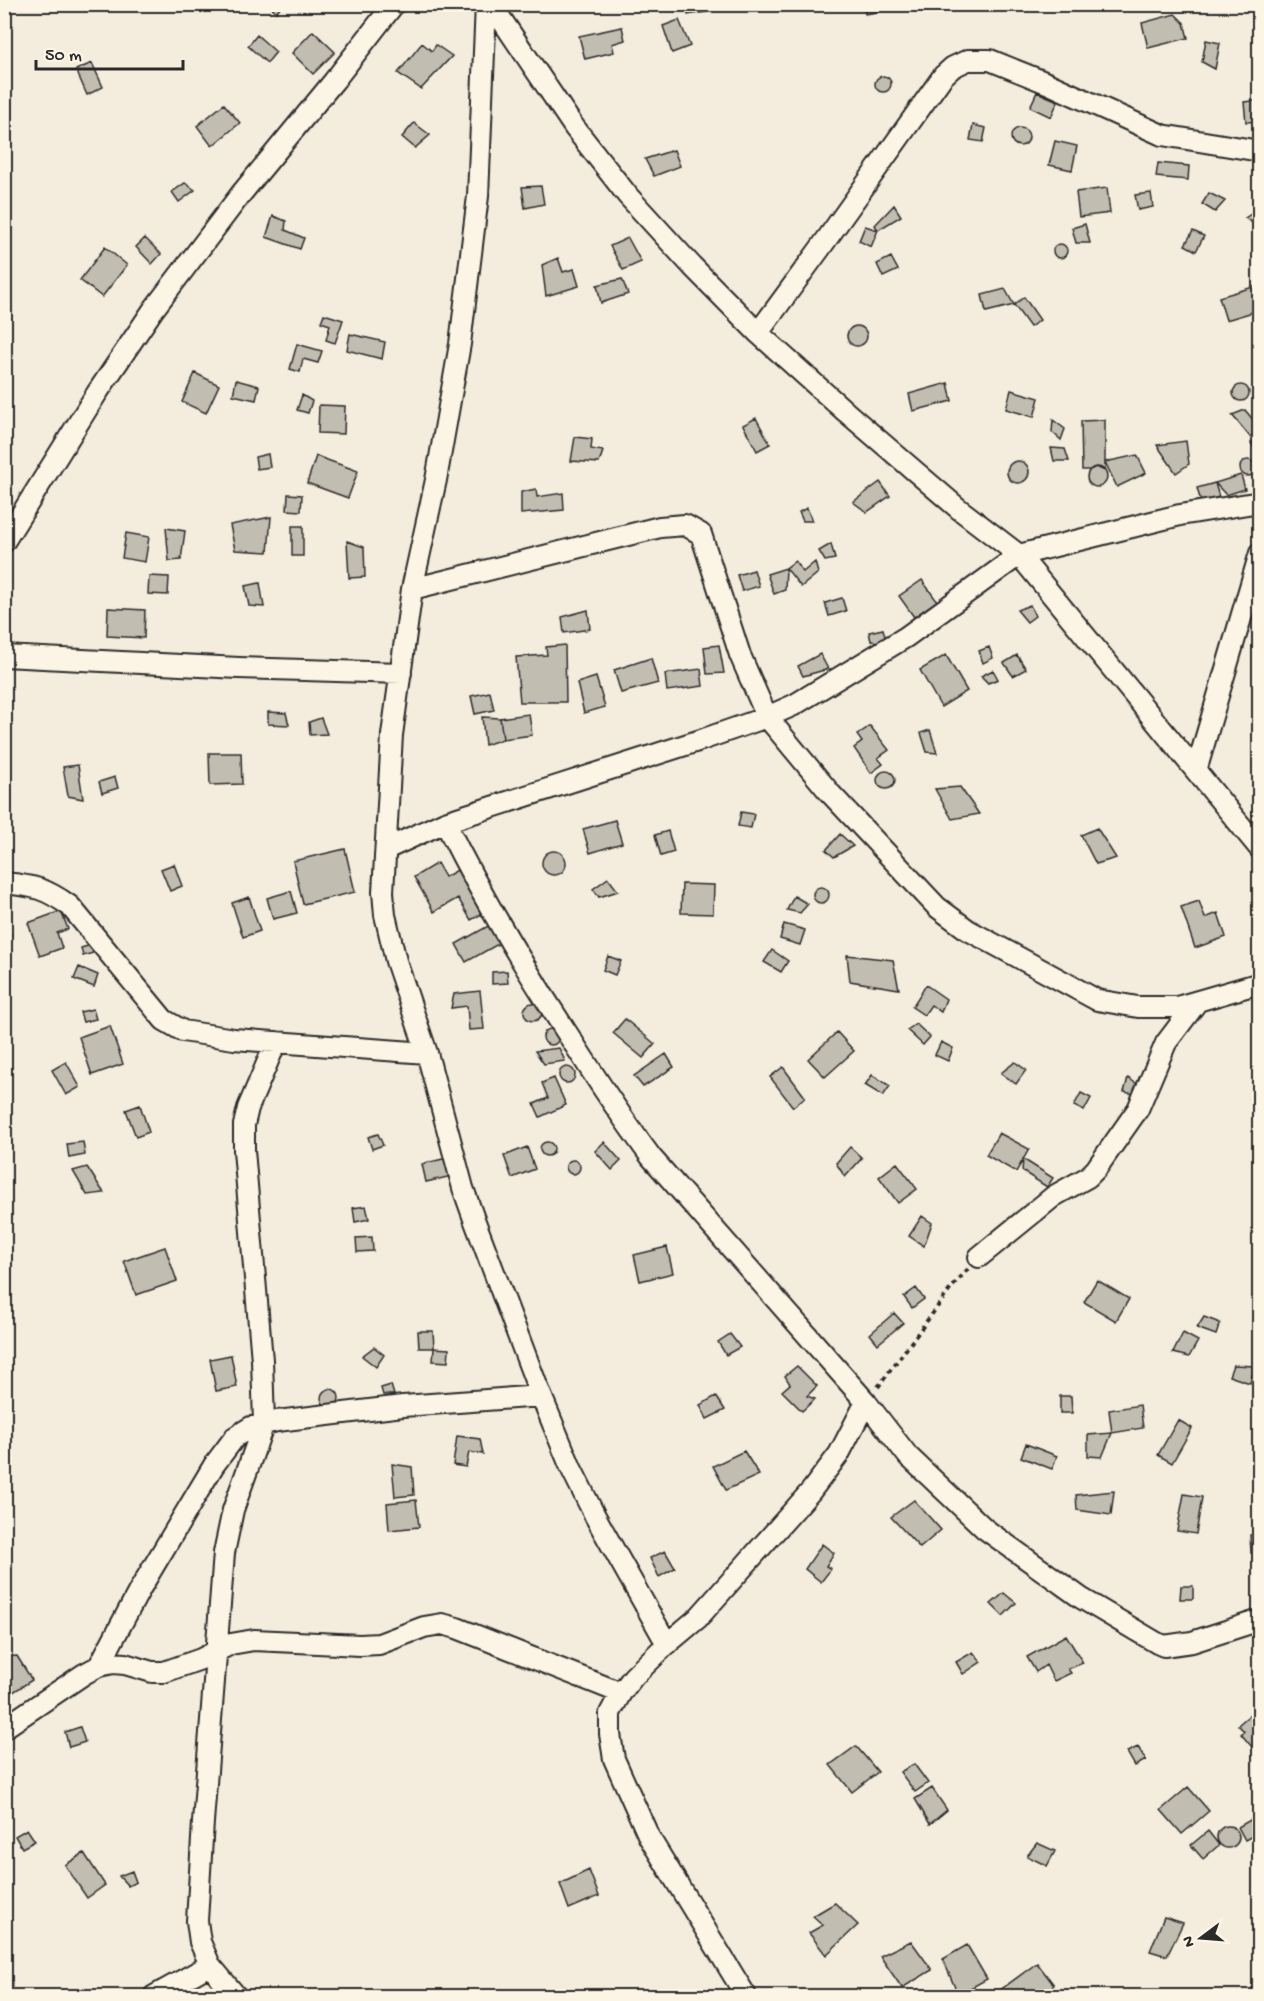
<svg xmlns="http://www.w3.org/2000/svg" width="1264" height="2001" viewBox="0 0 1264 2001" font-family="'Gochi Hand',sans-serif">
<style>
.building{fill:#c2bdb1;stroke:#2b2b2b;stroke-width:1.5}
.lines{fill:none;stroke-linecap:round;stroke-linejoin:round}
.street-casing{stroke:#2b2b2b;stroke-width:24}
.path{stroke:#2b2b2b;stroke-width:4;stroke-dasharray:4.5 4.5;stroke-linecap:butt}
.street{stroke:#fcf5e5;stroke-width:20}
</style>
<rect width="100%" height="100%" fill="#f4edde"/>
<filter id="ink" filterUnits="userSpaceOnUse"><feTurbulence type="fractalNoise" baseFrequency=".0167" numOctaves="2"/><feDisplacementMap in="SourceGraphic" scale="12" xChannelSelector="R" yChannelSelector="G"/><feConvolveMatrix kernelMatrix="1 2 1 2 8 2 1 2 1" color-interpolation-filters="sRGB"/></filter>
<g filter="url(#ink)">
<path class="building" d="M269 4H283L276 12Z
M686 4H705L707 12 688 15Z
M875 4 879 12 865 14 864 6Z
M1175 14 1184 23 1188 38 1148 48 1142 23Z
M679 20 690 46 672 53 663 26Z
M622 27 625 40 612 44 614 52 585 59 579 36Z
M313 31 335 52 313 74 292 53Z
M257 35 276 52 267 63 248 46Z
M1206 40 1220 43 1215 69 1202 62Z
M422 43 432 51 436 45 452 56 421 89 398 73Z
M92 63 103 87 87 95 76 70Z
M875 84a8 8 0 1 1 16 0a8 8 0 1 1-16 0Z
M1037 92 1058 101 1051 117 1030 107Z
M1260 100V121L1246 122 1244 102Z
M224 104 240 123 212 146 197 126Z
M414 123 430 135 415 148 402 137Z
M973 125 986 128 983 142 970 140Z
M1011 137a9 9 0 1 1 18 0a9 9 0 1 1-18 0Z
M1055 141 1077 146 1072 170 1049 165Z
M674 150 680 166 654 176 645 159Z
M1158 163 1189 166 1188 180 1156 177Z
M185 183 195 190 179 202 172 192Z
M541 186 544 204 525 208 522 187Z
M1107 188 1110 213 1079 217 1076 192Z
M1151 193 1153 207 1138 210 1135 195Z
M1209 193 1225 201 1215 212 1202 204Z
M894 205 901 216 878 230 875 225Z
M1257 210 1260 211V228L1245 218Z
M273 216 286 221 285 230 304 238 300 249 266 237Z
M1085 224 1090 243H1076L1072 228Z
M865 226 878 230 871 247 859 241Z
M1193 231 1204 236 1196 251 1185 245Z
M145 238 161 254 152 264 136 247Z
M628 238 641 262 623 270 610 246Z
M1053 251a7 7 0 1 1 14 0a7 7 0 1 1-14 0Z
M105 247 127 265 102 297 80 280Z
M891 257 898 270 883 277 877 264Z
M558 258 563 272 574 269 579 286 546 296 542 265Z
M622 279 628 294 601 303 597 285Z
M1260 285V310L1226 320 1219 297Z
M1005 289 1014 305 986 312 982 295Z
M1024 297 1040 320 1030 327 1014 305Z
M324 314 343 320 335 343 326 340 330 325 321 322Z
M847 336a10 10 0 1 1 20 0a10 10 0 1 1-20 0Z
M350 334 385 342 382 359 347 350Z
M297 344 322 351 318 363 303 359 300 372 290 369Z
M1256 344H1260V359H1256Z
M195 373 219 385 206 413 182 402Z
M236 380 259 386 256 400 233 395Z
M948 383 952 401 913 411 909 394Z
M1233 393a8 8 0 1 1 16 0a8 8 0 1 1-16 0Z
M1011 390 1039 398 1034 417 1006 409Z
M302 395 312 401 308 413 297 410Z
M319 405 345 406 344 434 318 433Z
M1245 410 1260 428 1250 437 1232 415Z
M756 418 770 444 757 451 743 425Z
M1053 420 1065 429 1061 440 1052 432Z
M1105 420V471L1096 467 1090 470H1082L1081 421Z
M575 437 592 439 591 449 603 451 599 463 571 461Z
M1260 437V456L1251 443Z
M1186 441 1189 464 1176 473 1157 445Z
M1051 448 1065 449 1069 461H1054Z
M268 454 270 467 257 469 255 457Z
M1137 455 1146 473 1117 487 1105 462Z
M316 456 358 471 348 498 307 483Z
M1240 468a8 8 0 1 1 16 0a8 8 0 1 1-16 0Z
M1007 472a11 11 0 1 1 22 0a11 11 0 1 1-22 0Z
M1087 477a10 10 0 1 1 20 0a10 10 0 1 1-20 0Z
M1241 475 1245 489 1226 495 1215 483Z
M880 482 890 496 867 512 853 502Z
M1215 483 1219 497 1201 502 1197 488Z
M536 489 537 497 563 493 564 510 521 514V492Z
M288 494 302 495 301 511 287 510Z
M807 508 812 521H803L799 512Z
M271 517 268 552 235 550 230 525Z
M292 526H303V556H292Z
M166 528 185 531 181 560 169 561Z
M126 533 149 537 145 562 122 558Z
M347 541 364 547 365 577 349 578Z
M831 544 835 559 825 561 819 551Z
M795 561 803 572 815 562 818 573 801 587 786 568Z
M786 568 785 590 774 594 767 574Z
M754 570 759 586 742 591 737 575Z
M149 576 169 577 168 595 148 594Z
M922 580 937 601 914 617 899 596Z
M260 583 264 607 249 606 245 586Z
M842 598 846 611 829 616 825 603Z
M1030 605 1035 616 1027 622 1017 610Z
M108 608 145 610 144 638 107 636Z
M588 610 590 629 564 633 562 617Z
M883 629 887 643 871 641 869 632Z
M565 645 566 702H520L516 657 547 655 546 647Z
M719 645 724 673 707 674 704 647Z
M989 647 993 658 983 663 979 651Z
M820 654 828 669 803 676 798 666Z
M946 655 967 691 941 707 920 670Z
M1017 655 1026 669 1013 676 1004 663Z
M651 658 658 683 621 693 614 670Z
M701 669 703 686 667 691 665 674Z
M993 670 998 679 988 683 981 676Z
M596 677 605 707 584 713 577 683Z
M490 692 494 710 475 714 471 696Z
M268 712 286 713 289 725 268 724Z
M529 714 532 735 503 739 500 718Z
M482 717 500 718 503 739 485 745Z
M321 718 327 734 310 735 309 722Z
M870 726 889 750 878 758 883 764 871 773 854 748 862 742 857 735Z
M930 730 937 753 927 752 921 733Z
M209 753H241L242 784 210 785Z
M78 765 83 799 68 796 63 767Z
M877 780a9 9 0 1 1 18 0a9 9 0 1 1-18 0Z
M115 777 118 788 102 793 99 782Z
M960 787 979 814 952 819 935 789Z
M741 812 754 814 751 828 738 826Z
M615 820 622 843 590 853 583 829Z
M1097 828 1116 858 1096 864 1081 835Z
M668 831 674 852 661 856 655 835Z
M840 834 853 846 834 857 826 850Z
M345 849 355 892 303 904 293 861Z
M542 863a12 12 0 1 1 24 0a12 12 0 1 1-24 0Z
M437 863 445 877 461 868 487 911 471 920 458 898 434 912 414 877Z
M174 864 182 886 170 891 161 869Z
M608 878 618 891 599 897 593 889Z
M682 884 714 885 713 914 681 913Z
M813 895a8 8 0 1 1 16 0a8 8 0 1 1-16 0Z
M291 891 297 913 273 919 267 898Z
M794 896 808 904 800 913 787 910Z
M249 897 260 931 243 937 232 903Z
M1199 901 1205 918 1218 913 1226 937 1195 948 1181 907Z
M61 911 68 929 57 933 62 948 40 956 28 923Z
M4 919 11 935 4 938Z
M784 924 805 930 800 945 780 939Z
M490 925 500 943 466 962 456 944Z
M91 945 93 953 83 956 81 948Z
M772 950 788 961 781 972 764 962Z
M847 955 893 960 899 989 850 981Z
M608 956 621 961 615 975 603 970Z
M79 967 98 975 94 987 74 979Z
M507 971 508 983 492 984V972Z
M926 985 946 999 941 1012 931 1005 924 1015 912 1007Z
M480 991 484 1029 469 1030 467 1006 451 1008 454 994Z
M524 1012a9 9 0 1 1 18 0a9 9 0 1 1-18 0Z
M93 1009 96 1019 83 1022 80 1012Z
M625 1019 655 1044 643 1058 613 1033Z
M916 1024 930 1037 923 1045 907 1030Z
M110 1026 123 1064 92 1075 79 1037Z
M543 1037a8 8 0 1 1 16 0a8 8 0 1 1-16 0Z
M837 1032 854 1051 825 1077 808 1059Z
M941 1042 953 1048 948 1061 935 1055Z
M559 1048 565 1061 544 1064 535 1051Z
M666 1054 674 1067 643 1087 634 1076Z
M66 1062 80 1087 66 1095 52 1070Z
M1015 1062 1026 1070 1016 1084 1001 1073Z
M559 1075a8 8 0 1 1 16 0a8 8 0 1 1-16 0Z
M783 1067 805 1097 793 1107 770 1077Z
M872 1075 890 1086 883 1096 865 1085Z
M554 1078 566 1105 540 1117 534 1104 548 1098 542 1083Z
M1128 1078 1140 1086 1134 1094 1124 1092Z
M1081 1093 1091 1098 1084 1111 1074 1106Z
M140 1105 149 1132 136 1137 126 1110Z
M999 1133 1029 1149 1016 1172 986 1155Z
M378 1134 383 1145 372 1149 368 1137Z
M83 1142 85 1155 69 1158 67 1144Z
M604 1142 621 1161 612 1170 595 1151Z
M540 1149a7 7 0 1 1 14 0a7 7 0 1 1-14 0Z
M527 1147 535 1169 512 1178 504 1156Z
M850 1147 862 1158 845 1177 836 1163Z
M447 1158 452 1176 426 1182 422 1164Z
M1023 1159 1053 1178 1047 1187 1022 1171Z
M566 1167a7 7 0 1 1 14 0a7 7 0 1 1-14 0Z
M897 1163 917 1189 898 1203 879 1177Z
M87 1167 104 1193 87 1195 73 1171Z
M366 1206 369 1219 355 1222 353 1208Z
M922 1216 932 1223 924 1246 909 1236Z
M372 1237 373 1251 357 1252 356 1238Z
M165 1247 177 1281 136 1295 124 1261Z
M667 1247 673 1273 640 1281 634 1255Z
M1097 1280 1129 1299 1116 1321 1084 1302Z
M916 1288 924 1299 912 1308 904 1297Z
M894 1313 903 1323 878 1344 870 1334Z
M1204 1317 1220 1323 1216 1335 1197 1328Z
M418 1331H433L434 1348H419Z
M1183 1333 1198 1341 1189 1357 1173 1353Z
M730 1334 740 1347 726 1355 718 1342Z
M374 1347 384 1355 376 1367 362 1356Z
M434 1348 449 1349 448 1362 433 1361Z
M231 1355 237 1387 216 1391 210 1359Z
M1233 1365 1255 1366 1250 1383 1229 1376Z
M797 1366 817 1386 807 1396 815 1399 802 1411 782 1391 790 1384 785 1376Z
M391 1385 394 1395H383L381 1388Z
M321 1398a9 9 0 1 1 18 0a9 9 0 1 1-18 0Z
M716 1396 725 1410 707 1419 700 1405Z
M1060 1396H1071L1072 1413H1060Z
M1140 1405 1143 1428 1112 1433 1109 1410Z
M1178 1420 1192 1428 1172 1463 1158 1455Z
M1112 1433 1102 1457 1088 1456V1435Z
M457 1436 480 1439 483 1454 469 1452 466 1467 453 1465Z
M1026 1444 1057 1456 1052 1469 1021 1457Z
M744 1451 759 1475 726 1490 713 1466Z
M392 1464 412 1467 414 1495 395 1497Z
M1254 1486 1260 1487V1501H1255Z
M1114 1491 1111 1515 1077 1510 1076 1495Z
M1184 1494 1202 1497 1196 1534 1177 1531Z
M416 1500 419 1527 389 1530 387 1503Z
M914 1500 941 1530 920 1548 891 1517Z
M1250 1535H1260V1553H1251Z
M822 1544 834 1553 826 1566 831 1569 821 1582 805 1569Z
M665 1551 675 1568 659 1577 650 1558Z
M1181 1586H1193V1599H1180Z
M1004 1593 1016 1603 1003 1616 991 1604Z
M1066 1635 1083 1663 1068 1669 1071 1673 1054 1681 1046 1665 1036 1672 1027 1657Z
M973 1652 981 1662 963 1674 956 1662Z
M17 1656 32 1680 4 1698V1657Z
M1253 1712 1258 1718 1260 1717V1750L1257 1753 1241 1734 1244 1731 1238 1725Z
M80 1727 85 1742 69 1747 65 1732Z
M856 1746 878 1772 852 1792 830 1765Z
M1138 1747 1146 1760 1135 1766 1127 1752Z
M914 1764 928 1783 915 1792 900 1772Z
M1188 1787 1209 1811 1182 1834 1161 1810Z
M932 1788 947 1810 930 1824 915 1799Z
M1259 1815 1260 1832 1245 1840 1238 1827Z
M1217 1837a11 11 0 1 1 22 0a11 11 0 1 1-22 0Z
M27 1829 35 1841 22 1848 15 1836Z
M1208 1831 1219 1845 1203 1859 1191 1845Z
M1037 1843 1055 1851 1047 1866 1027 1856Z
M84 1853 105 1885 87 1898 65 1865Z
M589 1870 599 1896 569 1909 560 1884Z
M132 1871 136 1882 128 1886 119 1876Z
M835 1903 858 1925 826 1955 809 1933 823 1925 813 1916Z
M1164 1917 1183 1923 1167 1956 1150 1951Z
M911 1941 932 1970 902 1988 880 1956Z
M967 1945 987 1979 958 1995 943 1959Z
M1037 1963 1054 1985 1048 1990 1053 1996H992Z"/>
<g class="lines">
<defs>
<path id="street" d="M486 4 478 196 460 344 436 480 412 589 392 735 383 892 385 915 396 961 427 1053 463 1188 474 1219 536 1383 571 1468 595 1516 667 1644
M491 4 574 127 628 196 692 266 758 333 846 412 959 509 1019 555 1260 849
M758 333 819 250 943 76 953 67 968 60H990L1047 83 1162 135 1260 151
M4 542 97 393 153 310 241 194 334 81 394 4
M412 589 660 527 685 525 701 534 740 655 767 717 830 793 937 907 968 930 1097 1000 1138 1007H1177L1260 983
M4 656 239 668 401 673
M1196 771 1260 553
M445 822C481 896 524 967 569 1036 595 1077 622 1118 651 1157L866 1402 908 1456 985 1529 1081 1598 1157 1643 1164 1646 1192 1642 1260 1620
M386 849 445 822 704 739 767 717 794 705 906 637 1019 555 1180 515 1260 502
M4 883C34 886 45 888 70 906L164 1020 183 1031 234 1039 427 1053
M979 1257 1054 1196 1088 1177 1096 1169 1138 1109 1166 1043 1197 1002
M99 1666 140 1589 214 1465 235 1437 251 1427 277 1421 403 1406 541 1396
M4 1728 84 1674 99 1666 113 1663 125 1664 152 1672H164L201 1659 231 1644 254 1640 360 1645 379 1644 424 1627 442 1624 457 1628 621 1693
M154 1996 210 1965
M236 1996 210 1965 200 1942 197 1921 203 1822 224 1553 233 1510 264 1423 262 1360 244 1150V1125L248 1108 276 1042
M746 1996 649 1837 614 1759 610 1734V1713L621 1693 633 1677 667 1644 698 1618 811 1491 839 1454 866 1402"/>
</defs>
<use href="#street" class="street-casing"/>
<path class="path" d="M878 1387 952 1287 968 1269"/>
<use href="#street" class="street"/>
</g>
</g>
<rect width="1264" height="2001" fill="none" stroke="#fcf5e5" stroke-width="24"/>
<rect x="12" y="12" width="1240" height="1977" fill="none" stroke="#2b2b2b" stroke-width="2" filter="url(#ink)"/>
<g transform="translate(1201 1938) rotate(254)" stroke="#fcf5e5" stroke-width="4.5" paint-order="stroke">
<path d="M0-4.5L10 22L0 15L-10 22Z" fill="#2b2b2b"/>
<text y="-9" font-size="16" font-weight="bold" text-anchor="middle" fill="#2b2b2b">N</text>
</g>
<path d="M36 60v9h147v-9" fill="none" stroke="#2b2b2b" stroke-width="3"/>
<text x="45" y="60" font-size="18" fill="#2b2b2b" stroke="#fcf5e5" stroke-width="4.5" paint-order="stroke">50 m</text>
</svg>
